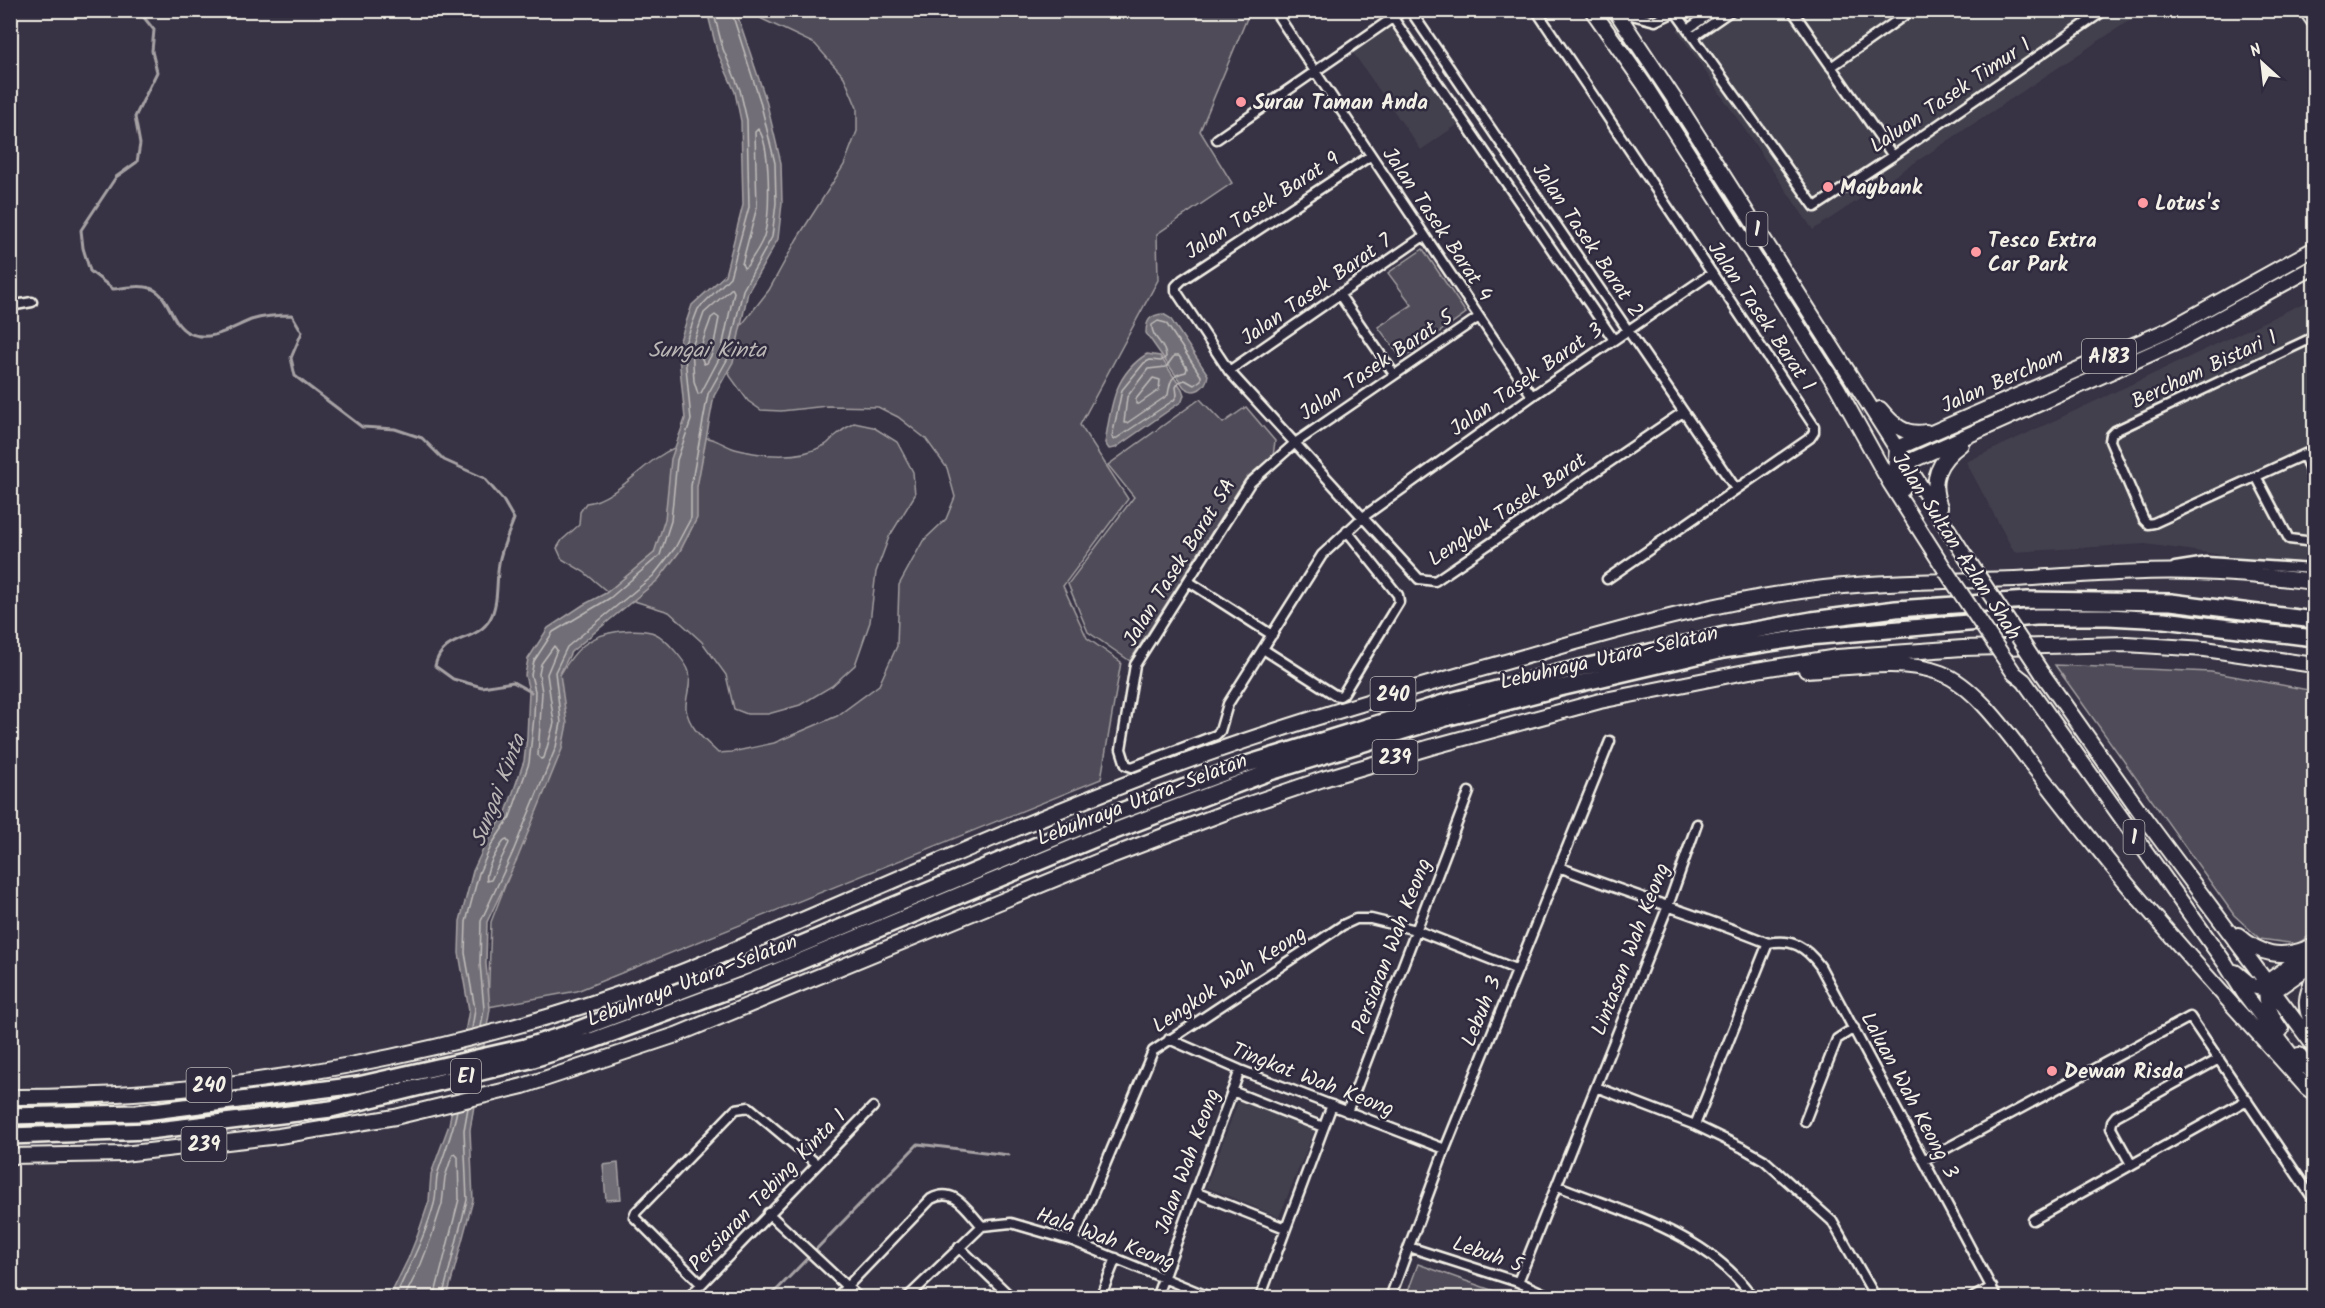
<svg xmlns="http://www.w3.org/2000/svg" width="2325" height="1308" viewBox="0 0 2325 1308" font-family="Kalam,sans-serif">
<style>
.built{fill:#433f4e}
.green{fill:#504b59;stroke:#a29ea0;stroke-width:1.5}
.water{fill:#726e77;stroke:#a6a2a4;stroke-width:1.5}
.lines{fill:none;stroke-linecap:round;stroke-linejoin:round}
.shore{stroke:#c0bdbb;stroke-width:1.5}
.stream{stroke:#a6a2a4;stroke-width:3}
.street-casing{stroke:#f4f1e8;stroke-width:13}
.secondary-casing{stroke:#f4f1e8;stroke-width:16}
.primary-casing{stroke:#f4f1e8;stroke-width:18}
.highway-casing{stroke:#f4f1e8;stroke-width:20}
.street{stroke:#2f2a3d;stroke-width:8}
.secondary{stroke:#2f2a3d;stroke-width:12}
.primary{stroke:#2f2a3d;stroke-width:14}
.highway{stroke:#2f2a3d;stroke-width:15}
.primary-bridge-casing{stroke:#f4f1e8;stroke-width:18;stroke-linecap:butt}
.primary-bridge{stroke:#2f2a3d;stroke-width:14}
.poi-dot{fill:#ff9aa2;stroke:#2f2a3d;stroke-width:2}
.labels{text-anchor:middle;stroke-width:5;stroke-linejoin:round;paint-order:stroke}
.shield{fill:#2f2a3d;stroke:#b9b5b5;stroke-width:1.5}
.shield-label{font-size:20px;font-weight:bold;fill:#f4f1e8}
.street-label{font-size:21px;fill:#f4f1e8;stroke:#2f2a3d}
.poi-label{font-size:21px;font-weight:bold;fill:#f4f1e8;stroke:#2f2a3d;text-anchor:start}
.water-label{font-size:22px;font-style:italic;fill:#bab6b5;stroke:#2f2a3d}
</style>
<rect width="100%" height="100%" fill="#373244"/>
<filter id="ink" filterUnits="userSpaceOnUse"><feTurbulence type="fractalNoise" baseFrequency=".0167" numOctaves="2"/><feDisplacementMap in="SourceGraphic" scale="12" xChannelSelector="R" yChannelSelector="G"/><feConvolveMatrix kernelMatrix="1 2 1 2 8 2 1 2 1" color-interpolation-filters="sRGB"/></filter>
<g filter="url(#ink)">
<path class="built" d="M1705 10 2144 11 1813 230 1677 30Z
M1400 15 1470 116 1421 150 1349 47Z
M2314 298V568L2145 544 2014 552 1966 462Z
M1239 1099 1316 1127 1279 1217 1206 1187Z"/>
<path class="green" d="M752 11H1250L1200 131 1232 183 1157 234 1158 280 1080 425 1128 499 1063 586 1087 638 1121 662 1101 779 577 991 488 1007 491 922 517 855 560 675C575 649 589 635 620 631 631 630 646 629 656 634 665 638 687 663 689 672 692 684 685 697 686 709 689 728 705 740 718 753L732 752 774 743 837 716 879 685 897 646 899 585 923 541 946 519 955 497 947 468 926 439 898 417 878 407 827 406 781 411 761 410 748 401 730 376 727 364 740 327 769 290 797 239 844 165 857 131V108L844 77 815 44 762 19Z
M1423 249 1466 313 1402 359 1378 327 1412 305 1388 273Z
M1200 399 1223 423 1246 407 1275 441 1273 456 1246 478 1130 661 1088 632 1068 584 1134 497 1108 465Z
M854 423 873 427 897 442 913 472 915 495 889 537 876 572 870 622 855 665 832 686 800 705 768 714H747L734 709 726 675 702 642 669 612 609 593 584 572 562 559 557 548 562 540 579 525 580 512 586 503C609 502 637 472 655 459 668 450 685 442 701 438 713 436 724 446 735 449 762 456 799 460 825 445 829 443 831 439 835 436 841 431 847 427 854 423Z
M2055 665 2211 672 2314 691V933L2297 944 2260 939 2234 915Z
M1418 1264 1511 1297H1406Z"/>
<path class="water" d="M707 11H736L766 100 781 163 782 203 778 239 748 292 733 362 714 396 697 487V518L680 551 658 580 571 652 560 674 567 724 562 749 518 857 487 922 486 964 490 1009 470 1130 473 1200 447 1297 389 1298 408 1259 418 1234 429 1201 431 1174 449 1125 469 1010 459 953 460 921 473 871 487 841 505 815 524 761 527 737 529 691 525 675 528 659 548 628 583 605 606 593 654 553 665 519 671 459 685 419 678 346 692 305 725 275 743 205 741 121 735 92 717 51Z
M1163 314 1170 318 1208 375C1206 388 1195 396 1184 387L1146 333C1146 320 1150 315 1163 314Z
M1147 354 1160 356 1182 389 1184 395 1182 401 1115 448 1109 449 1105 443C1111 408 1113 375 1147 354Z
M618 1163 621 1199 606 1200 603 1165Z"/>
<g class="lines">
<path class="shore" d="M758 129C771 144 770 212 765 232 763 244 753 256 747 266L744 268 742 264 757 207 755 132Z
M732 288 734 292 720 357 701 393 698 394 694 381 692 347 704 313Z
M715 315 719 318 712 354 707 363 704 364C696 350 707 332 711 318Z
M1158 321 1166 323 1201 376V380L1194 385 1185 380 1179 382 1176 387 1177 395 1174 400 1114 440 1112 437 1122 390 1144 363 1150 360 1161 361 1166 357C1166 344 1151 338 1152 325Z
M1174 356H1179L1187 368 1186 372C1171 375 1170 381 1168 395L1127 423H1124L1127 397 1148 369 1166 367Z
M1153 378 1160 380 1159 390 1139 404H1136V399Z
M554 646 557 650 547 674 554 723 544 758 541 759 538 756 542 692 539 674 541 664Z
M507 840 509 843 491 880 487 881C484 871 497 850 504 841Z
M481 1027 484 1009 480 964 481 921 512 854 556 747 561 723 555 672 567 647 653 576 675 548 691 518V486L708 394 727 360 743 290 772 237 776 203 775 163 760 101 731 10
M472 1029 475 1009 465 953 466 922 479 873 492 844 510 817 529 763 534 717 535 691 531 675 534 661 553 632 610 598 660 555 671 521 677 460 691 420 684 346 698 309 730 277 749 207 747 120 740 90 723 49 713 10
M395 1298C409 1266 425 1237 434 1204 437 1194 435 1182 438 1172 445 1151 453 1132 457 1110
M404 1298 421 1264 431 1238 442 1204 445 1177 452 1156 455 1154 458 1157 459 1199 434 1298
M442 1298 467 1200 464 1130 468 1108"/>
<path class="stream" d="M127 10 142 15 154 30 152 51 157 72 135 117 140 144 137 162 116 177 81 230 83 248 90 271 113 289C123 288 136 285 146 287 171 291 168 323 189 333 210 343 231 328 251 320 264 316 278 315 292 315L302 332 291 358 295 376 362 427 395 429 422 438 444 460 484 478 503 500 514 519C509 533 501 549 499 563 496 581 499 603 490 619 477 643 442 634 435 666L453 679 482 687 513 682 531 692
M769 1298 918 1144 1009 1155"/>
<defs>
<path id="street" d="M1274 10 1532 396
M1410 10 1736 489
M1536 10 1814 426V432L1810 438 1607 579
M1674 10 1815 207 1893 156 2105 10
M1792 10 1893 156
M1616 11 1655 21 1679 10
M1393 18 1614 340
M1688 29 1715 10
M1693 37 1732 10
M1831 67 1912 10
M1217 139 1404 10
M1370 156 1182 280 1176 286V291L1229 371 1419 579 1435 581 1683 412
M1339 294 1394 374
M10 306 32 302
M1479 317 1295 443 1250 483 1135 665 1121 749 1126 765 1132 767 1216 735 1220 731 1228 704 1322 555 1363 517 1532 396 1712 273
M2314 337 2115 431 2111 435 2110 441 2144 520 2148 524 2154 523 2314 450
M1229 371 1424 236
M2304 455 2314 482
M2257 478 2289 539 2314 542
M2175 567 2207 562 2314 569
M1188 581 1272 635
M1263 649 1335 695 1340 696 1343 694 1399 602 1398 595 1347 531
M1559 867C1628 894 1699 915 1768 943
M1768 943C1792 938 1806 947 1820 966L1997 1298
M1169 1039 1240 1070 1445 1149
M1596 1087 1695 1125 1743 1148 1764 1160 1832 1221 1876 1298
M1232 1091 1323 1127
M1347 1112 1469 792
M1805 1121 1837 1039 1854 1028
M1695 1125 1768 943
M1925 1160 2190 1017 2314 1200
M2131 1164 2111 1128 2112 1121 2116 1116 2219 1059
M1558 1186C1625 1213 1710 1234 1753 1298
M1195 1192 1285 1228
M768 1213 859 1298
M2033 1220 2247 1100
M1073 1241 1153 1051 1343 925 1356 919H1371L1416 930 1518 970
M959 1247 1012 1298
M1409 1247 1518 1282 1554 1298
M1518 1282 1668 906 1697 824
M701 1284 634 1217 636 1212 736 1109 749 1107 817 1164
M688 1298 873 1107
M836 1298 931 1199C955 1186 967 1210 982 1226
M907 1298 982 1226 1011 1223 1073 1241 1212 1298
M1100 1298 1116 1258
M1156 1298 1240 1070
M1260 1298 1332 1105
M1390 1298 1445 1149 1610 741
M1972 1298 1992 1287"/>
<path id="secondary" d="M2305 10 2314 23"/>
<path id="primary" d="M1592 10 1644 84 1837 387 1890 483 1946 571
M1615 10 1677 103 1965 556
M1880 409C1893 425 1905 436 1926 432
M1897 448 2168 330 2314 249
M1897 448 1895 472 1903 489
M1906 463 2175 343 2314 267
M1940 507C1929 480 1938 461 1961 444
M1806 670C1847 668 1903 658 1941 673 1977 687 2010 737 2033 766 2059 799 2085 833 2112 866 2174 942 2242 1015 2307 1088L2314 1093
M2042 673 2146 820 2314 1046
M2024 681 2225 963 2244 993 2300 1067
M2238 935C2260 955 2281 959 2308 948
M2235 972 2252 986 2274 991 2314 963
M2314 977C2306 995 2303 1008 2314 1026
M2281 1030C2270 1016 2264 1000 2267 982L2314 949
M2299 1055 2314 1075
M10 1097C238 1098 466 1052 679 973 720 957 760 938 800 921 907 875 1013 828 1121 786 1247 736 1378 698 1509 661 1612 632 1717 600 1824 588 1888 581 1951 581 2015 579 2075 576 2135 570 2195 572 2235 573 2275 577 2314 582
M10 1156 123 1154 279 1136 395 1117 523 1086 676 1035 1111 856 1229 811 1323 779 1431 747 1600 701 1750 671 1837 657 1963 648 2126 644 2205 649 2314 665"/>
<path id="highway" d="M10 1116 137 1113 358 1085 525 1047 563 1035 778 954 1097 820 1247 764 1447 702 1562 672 1725 635 1812 620 1896 609 2028 600 2171 602 2314 620
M10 1136 149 1131 331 1109 530 1060 594 1040 746 984 1099 837 1270 772 1449 717 1560 688 1723 650 1809 637 2036 617H2108L2164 620 2314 638"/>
</defs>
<use href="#street" class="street-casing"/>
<use href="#secondary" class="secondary-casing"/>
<use href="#primary" class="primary-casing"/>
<use href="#highway" class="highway-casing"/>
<use href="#street" class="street"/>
<use href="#secondary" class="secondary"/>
<use href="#primary" class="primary"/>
<use href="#highway" class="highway"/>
<defs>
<path id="primary-bridge" d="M1965 556 2042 673
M1946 571 2014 673 2024 681"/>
</defs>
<use href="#primary-bridge" class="primary-bridge-casing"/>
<use href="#primary-bridge" class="primary-bridge"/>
</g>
</g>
<g class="poi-dot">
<circle cx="1241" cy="102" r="6"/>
<circle cx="1828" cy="187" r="6"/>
<circle cx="2143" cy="203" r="6"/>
<circle cx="1976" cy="252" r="6"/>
<circle cx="2052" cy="1071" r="6"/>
</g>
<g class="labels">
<g class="shield">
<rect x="1746.5" y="212" width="21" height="34" rx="4.5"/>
<rect x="2082" y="339" width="54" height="34" rx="4.5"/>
<rect x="1370.5" y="677" width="45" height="34" rx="4.5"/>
<rect x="1372.5" y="740" width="45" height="34" rx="4.5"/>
<rect x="2123.5" y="820" width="21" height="34" rx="4.5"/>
<rect x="451" y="1059" width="30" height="34" rx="4.5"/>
<rect x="186.5" y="1068" width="45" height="34" rx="4.5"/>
<rect x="181.5" y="1127" width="45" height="34" rx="4.5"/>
</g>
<g class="shield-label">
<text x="1757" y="236">1</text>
<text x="2109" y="363">A183</text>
<text x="1393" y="701">240</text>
<text x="1395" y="764">239</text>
<text x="2134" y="844">1</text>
<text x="466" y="1083">E1</text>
<text x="209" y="1092">240</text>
<text x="204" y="1151">239</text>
</g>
<g class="street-label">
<text transform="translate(1950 95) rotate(-34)" y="7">Laluan Tasek Timur 1</text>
<text transform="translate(1262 205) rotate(-33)" y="7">Jalan Tasek Barat 9</text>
<text transform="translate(1438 224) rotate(56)" y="7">Jalan Tasek Barat 4</text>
<text transform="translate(1588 240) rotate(56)" y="7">Jalan Tasek Barat 2</text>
<text transform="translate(1316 289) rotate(-35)" y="7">Jalan Tasek Barat 7</text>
<text transform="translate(1762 316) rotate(56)" y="7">Jalan Tasek Barat 1</text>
<text transform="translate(1376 365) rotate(-34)" y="7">Jalan Tasek Barat 5</text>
<text transform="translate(2204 369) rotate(-25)" y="7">Bercham Bistari 1</text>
<text transform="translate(1526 379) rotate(-35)" y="7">Jalan Tasek Barat 3</text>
<text transform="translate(2002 380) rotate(-24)" y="7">Jalan Bercham</text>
<text transform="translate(1507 509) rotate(-34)" y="7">Lengkok Tasek Barat</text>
<text transform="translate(1957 546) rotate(57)" y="7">Jalan Sultan Azlan Shah</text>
<text transform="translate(1179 562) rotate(-58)" y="7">Jalan Tasek Barat 5A</text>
<text transform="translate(1609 657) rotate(-13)" y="7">Lebuhraya Utara–Selatan</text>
<text transform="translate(1142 799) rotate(-21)" y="7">Lebuhraya Utara–Selatan</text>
<text transform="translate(1391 946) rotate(-69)" y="7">Persiaran Wah Keong</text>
<text transform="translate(1630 949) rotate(-69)" y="7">Lintasan Wah Keong</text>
<text transform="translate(1229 979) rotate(-33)" y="7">Lengkok Wah Keong</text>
<text transform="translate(692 980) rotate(-21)" y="7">Lebuhraya Utara–Selatan</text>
<text transform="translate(1481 1011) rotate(-68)" y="7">Lebuh 3</text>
<text transform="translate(1313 1079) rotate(21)" y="7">Tingkat Wah Keong</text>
<text transform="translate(1910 1095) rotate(62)" y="7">Laluan Wah Keong 3</text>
<text transform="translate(1187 1161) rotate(-70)" y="7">Jalan Wah Keong</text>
<text transform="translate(767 1190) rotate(-46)" y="7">Persiaran Tebing Kinta 1</text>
<text transform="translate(1106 1238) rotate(20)" y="7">Hala Wah Keong</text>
<text transform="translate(1488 1254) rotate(19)" y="7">Lebuh 5</text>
</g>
<g class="poi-label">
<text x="1253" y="109">Surau Taman Anda</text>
<text x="1840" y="194">Maybank</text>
<text x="2155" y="210">Lotus's</text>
<text x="1988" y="247">Tesco Extra<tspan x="1988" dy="24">Car Park</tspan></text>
<text x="2064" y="1078">Dewan Risda</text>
</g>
<g class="water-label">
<text x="707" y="357">Sungai Kinta</text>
<text transform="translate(497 790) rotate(-69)" y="8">Sungai Kinta</text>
</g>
</g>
<rect width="2325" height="1308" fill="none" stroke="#2f2a3d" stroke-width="36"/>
<rect x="18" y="18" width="2289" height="1272" fill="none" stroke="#f4f1e8" stroke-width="2" filter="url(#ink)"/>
<g transform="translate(2262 63) rotate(333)" stroke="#2f2a3d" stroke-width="4.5" paint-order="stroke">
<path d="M0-4.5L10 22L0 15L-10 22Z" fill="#f4f1e8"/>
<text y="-9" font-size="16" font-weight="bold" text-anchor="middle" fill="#f4f1e8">N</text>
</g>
</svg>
